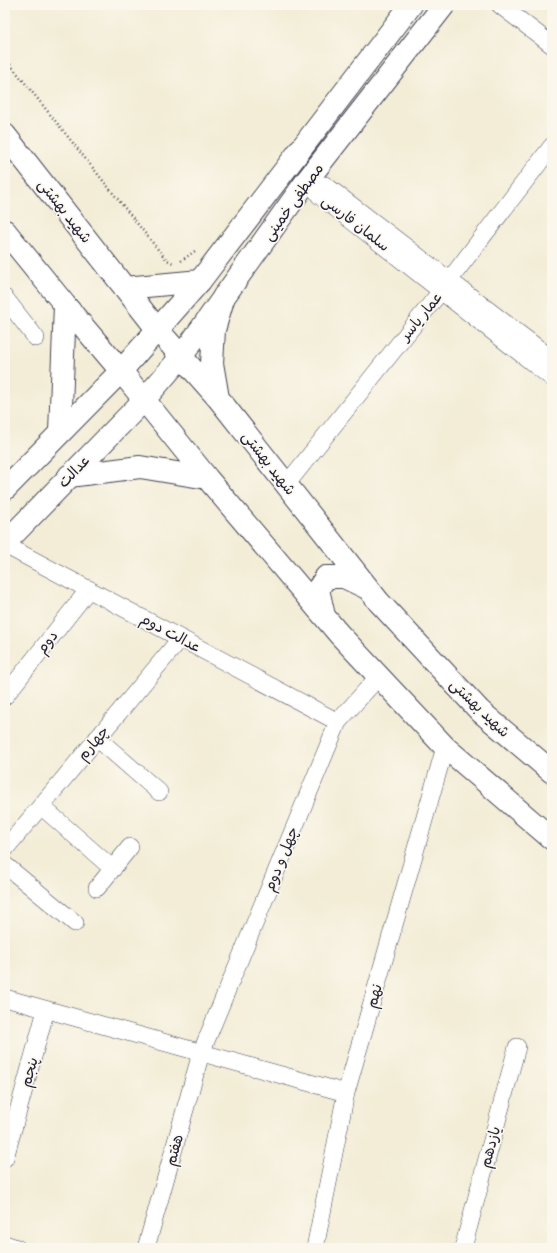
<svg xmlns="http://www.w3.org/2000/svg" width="557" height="1253" viewBox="0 0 557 1253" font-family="'Gochi Hand','Playpen Sans Arabic',sans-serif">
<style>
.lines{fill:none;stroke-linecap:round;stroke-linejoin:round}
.street-casing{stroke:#414052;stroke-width:18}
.secondary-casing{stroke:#414052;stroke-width:24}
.primary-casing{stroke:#414052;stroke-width:24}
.path{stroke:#414052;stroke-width:2.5;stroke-dasharray:1 3;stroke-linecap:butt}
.street{stroke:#fff;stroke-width:17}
.secondary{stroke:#fff;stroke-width:22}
.primary{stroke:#fff;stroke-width:22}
.labels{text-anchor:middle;stroke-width:3.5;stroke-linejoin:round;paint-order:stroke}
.street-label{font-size:15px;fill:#22223b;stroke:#fbf7ec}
</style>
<rect width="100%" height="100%" fill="#fbf7ec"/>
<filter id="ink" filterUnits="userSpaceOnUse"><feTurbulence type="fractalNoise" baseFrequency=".025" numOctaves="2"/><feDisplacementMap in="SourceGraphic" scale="8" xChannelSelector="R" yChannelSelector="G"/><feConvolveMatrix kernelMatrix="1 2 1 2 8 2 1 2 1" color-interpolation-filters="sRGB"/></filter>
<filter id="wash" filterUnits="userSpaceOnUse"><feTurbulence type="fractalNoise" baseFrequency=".012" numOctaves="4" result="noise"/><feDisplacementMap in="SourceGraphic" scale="16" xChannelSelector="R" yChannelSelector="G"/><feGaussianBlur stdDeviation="0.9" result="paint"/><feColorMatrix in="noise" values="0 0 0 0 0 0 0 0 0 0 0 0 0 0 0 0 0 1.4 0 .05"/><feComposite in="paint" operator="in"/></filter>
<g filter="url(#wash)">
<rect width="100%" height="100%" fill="#f3edd7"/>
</g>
<g filter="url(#ink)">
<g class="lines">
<defs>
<path id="street" d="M500 5 552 45
M308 179 320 196 552 378
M325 185 552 359
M5 298 36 338
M286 485 441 291 552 146
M5 545 338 722
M5 696 89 589
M97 738 159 792
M41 806 113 869
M5 849 181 638
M5 865 75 923
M97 888 130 847
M5 998 346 1093
M5 1158 46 1010
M5 1244 17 1248
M146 1248 201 1053 338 722 379 676
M315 1248 346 1093 445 747
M463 1248 517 1047"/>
<path id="secondary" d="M5 489 121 371 200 281 411 5
M5 543 144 400 181 357 308 179 444 5"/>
<path id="primary" d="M5 135 157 329 218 398 379 602 480 711 552 772
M5 231 65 305 121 371 207 478 339 634 445 747 552 839
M125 288 200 281
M218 398 212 363 214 330 224 296
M60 432 65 305
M69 476 140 467 207 478
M324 616 318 589 326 577H344L367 588"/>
</defs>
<use href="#street" class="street-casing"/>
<use href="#secondary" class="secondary-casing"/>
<use href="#primary" class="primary-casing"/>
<path class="path" d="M5 58 160 252 167 260 173 263
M181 261 195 251"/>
<use href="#street" class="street"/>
<use href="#secondary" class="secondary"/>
<use href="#primary" class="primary"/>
</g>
</g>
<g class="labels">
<g class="street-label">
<text transform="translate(293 202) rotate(-54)" y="5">مصطفی خمینی</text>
<text transform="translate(65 211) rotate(52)" y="5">شهید بهشتی</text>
<text transform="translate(356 223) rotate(38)" y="5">سلمان فارسی</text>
<text transform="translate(421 316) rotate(-51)" y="5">عمار یاسر</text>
<text transform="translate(269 463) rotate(52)" y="5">شهید بهشتی</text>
<text transform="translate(74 471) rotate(-46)" y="5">عدالت</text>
<text transform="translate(171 633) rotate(28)" y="5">عدالت دوم</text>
<text transform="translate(47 642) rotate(-52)" y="5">دوم</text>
<text transform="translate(480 708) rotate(44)" y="5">شهید بهشتی</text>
<text transform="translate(93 743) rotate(-50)" y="5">چهارم</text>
<text transform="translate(281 859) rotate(-68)" y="5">چهل و دوم</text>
<text transform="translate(374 996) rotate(-74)" y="5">نهم</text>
<text transform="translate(29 1072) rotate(-74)" y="5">پنجم</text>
<text transform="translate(490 1147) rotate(-75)" y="5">یازدهم</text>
<text transform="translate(174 1150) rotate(-74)" y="5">هفتم</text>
</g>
</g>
<rect width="557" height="1253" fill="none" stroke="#fbf7ec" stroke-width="20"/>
</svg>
